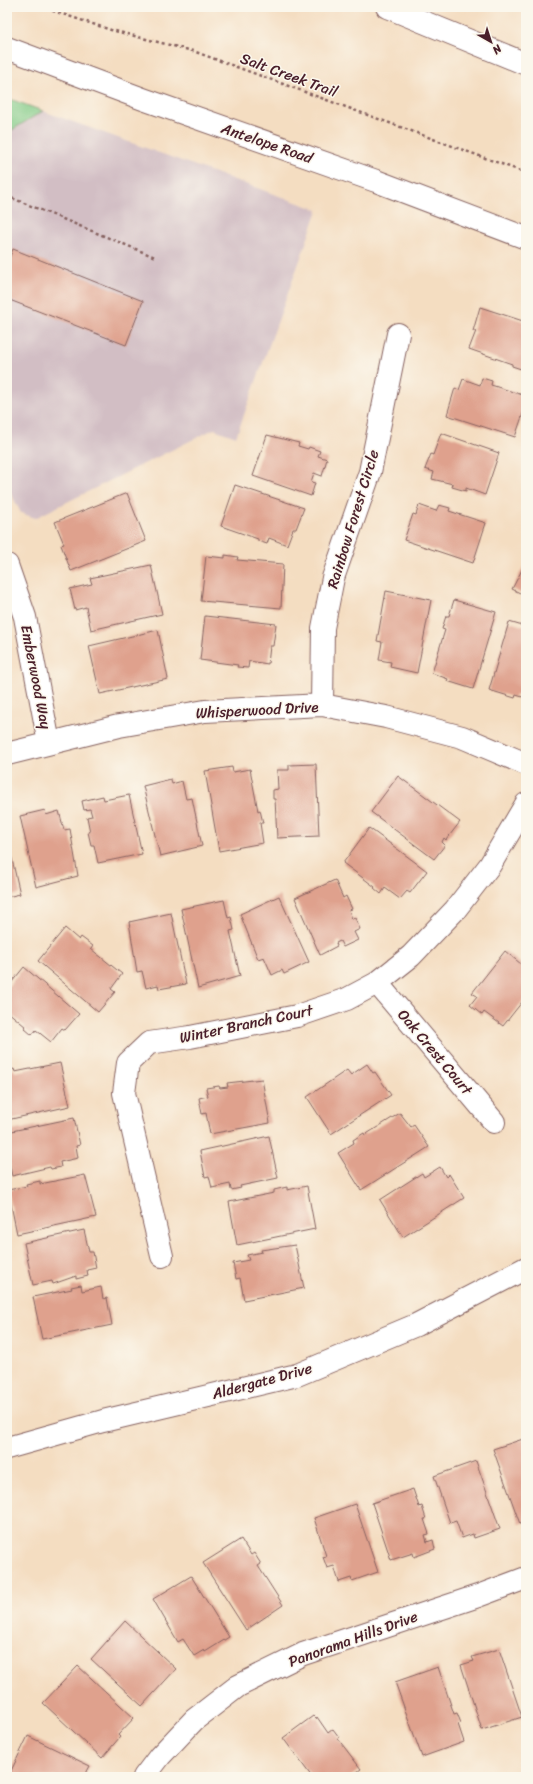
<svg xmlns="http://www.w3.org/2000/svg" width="533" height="1784" viewBox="0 0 533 1784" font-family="Sriracha,sans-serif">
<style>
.industrial{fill:#d2bec4}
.green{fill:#82cb87;stroke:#667559}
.building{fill:#dfa18d}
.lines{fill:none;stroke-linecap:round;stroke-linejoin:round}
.minor-casing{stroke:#866260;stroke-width:24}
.highway-casing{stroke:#866260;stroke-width:24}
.path{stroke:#866260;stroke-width:2.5;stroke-dasharray:3 3;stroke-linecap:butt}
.minor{stroke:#fff;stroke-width:22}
.highway{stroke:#fff;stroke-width:22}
.labels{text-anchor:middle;stroke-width:3;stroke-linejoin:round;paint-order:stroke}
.street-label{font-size:15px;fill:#4a1f2b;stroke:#fbf7ec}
</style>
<rect width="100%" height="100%" fill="#fbf7ec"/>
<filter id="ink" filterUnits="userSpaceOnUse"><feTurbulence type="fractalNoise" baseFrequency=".025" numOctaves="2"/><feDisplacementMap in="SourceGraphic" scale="8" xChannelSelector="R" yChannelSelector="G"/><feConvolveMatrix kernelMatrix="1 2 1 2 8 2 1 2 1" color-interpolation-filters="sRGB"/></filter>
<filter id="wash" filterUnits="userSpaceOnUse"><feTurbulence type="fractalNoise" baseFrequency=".012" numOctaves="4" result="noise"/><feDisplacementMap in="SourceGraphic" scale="16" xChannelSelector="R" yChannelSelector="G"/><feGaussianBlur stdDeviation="0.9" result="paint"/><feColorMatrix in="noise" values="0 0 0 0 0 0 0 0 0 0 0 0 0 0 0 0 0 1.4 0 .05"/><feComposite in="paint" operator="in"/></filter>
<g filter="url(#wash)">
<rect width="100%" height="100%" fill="#f4ddc1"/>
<path class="industrial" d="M43 111 318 210 236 437 214 429 35 518 21 513 7 486V133Z"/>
<path class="green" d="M7 98 43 111 7 133Z"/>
<g id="blocks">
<path class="building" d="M13 249 143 301 126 345 7 299V263Z
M480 307 526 322V368L524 370 512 366V364L469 349 476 331H473Z
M482 378 492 381 491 385 526 396V405L515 437 447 415 455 388 459 390 463 379 480 385Z
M441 433 499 453 485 495 466 488V491L452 487 453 484 432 479 434 472 425 469 431 454 433 455Z
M267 435 299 443 298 446 308 449 309 447 320 451 318 456 327 459 322 476 314 473 311 482 315 483 311 496 253 476Z
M235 485 304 508 296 529H293L287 545 269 538 267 544 258 541V539L221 526Z
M127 493 146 541 71 571 61 545 64 544 55 522Z
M419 505 436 511 439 505 450 508 449 511 486 523 473 563 404 540 413 514 416 515Z
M225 555 238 557 237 560 283 564 281 608 201 601 206 556 225 558Z
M526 562V596L512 589Z
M151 565 162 614 91 630 86 607 75 610 70 589 92 584 90 578Z
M386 591 431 600 417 673 390 667 391 662 379 660 382 642 377 641Z
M454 600 496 612 473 689 447 681 448 679 432 673 445 630 442 629 446 616H449Z
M205 616 276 624 273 646H270L268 664 249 661 248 668 237 667 238 665 200 660Z
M509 622 526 627V698L516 695 515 698 489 690Z
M158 630 168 679 100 694 89 646Z
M316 764 319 836 277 838 275 799H273V790L278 789 277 770H289V765Z
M232 767 233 772 250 769 258 811 260 810 263 823H260L263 843 219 851 205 771Z
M398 776 460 822 446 840 444 838 442 842 445 845 434 859 371 812Z
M171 779 172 784 182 781 186 799 192 798 202 846 160 856 143 786Z
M129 795 142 854 98 863 94 845H91L88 832H90L87 817 92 816 90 809 84 810 82 801 103 796 104 800Z
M45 810 46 815 59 811 64 830 70 829 78 876 36 887 20 816Z
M369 828 427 871 410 893 407 891 400 899 385 888 381 894 374 888 375 887 343 863Z
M7 837 20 894 7 897Z
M335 880 343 898 346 896 352 909 349 910 352 919 355 918 360 929 354 932 358 940 343 947 340 941 336 943 337 946 320 955 295 898Z
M279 896 309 962 284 974 282 970 272 975 264 957 258 959 240 914Z
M224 900 228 918 231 917 234 930 230 931 240 976 198 988 181 909Z
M171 913 186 984 159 989 158 985 146 988 142 971 137 972 129 922Z
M65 928 79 940 81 937 93 946 91 949 122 974 111 989 115 992 98 1012 38 961Z
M505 951 526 968V997L503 1026 484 1012 482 1015 470 1005 477 996 472 993Z
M24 967 79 1014 65 1030 62 1028 51 1042 36 1030 32 1035 24 1028 26 1027 7 1011V988Z
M60 1063 70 1106 7 1120V1071L14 1069 15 1072Z
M367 1064 373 1073 375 1072 391 1095 331 1134 307 1097 347 1070 351 1075Z
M262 1079 270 1123 210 1134 206 1113 202 1114 199 1098 208 1096 206 1088 219 1086 220 1088 228 1087 227 1083Z
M400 1113 411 1127 414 1125 429 1147 361 1190 338 1153 354 1143 353 1140 364 1133 365 1135Z
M74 1118 80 1145 76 1146 78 1158 60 1162 61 1167 51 1169 50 1167 12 1176 7 1152V1132Z
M269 1136 278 1178 240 1186 241 1188 231 1190 230 1184 212 1188 209 1176 205 1177 200 1151Z
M440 1167 446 1177 449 1174 464 1198 403 1237 380 1200 422 1173 424 1177Z
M85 1175 96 1217 17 1234 8 1190 27 1186 26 1184 40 1181V1184Z
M307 1186 315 1229 237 1245 229 1202 274 1193V1190L287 1187V1190Z
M84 1230 89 1252H93L96 1268 87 1270 88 1276 76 1279V1276L53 1284 52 1281 33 1285 24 1243Z
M295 1245 304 1288 244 1300 240 1278 236 1279 233 1263 249 1260 247 1255 262 1252 261 1250Z
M81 1285 82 1291 101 1287 103 1299 107 1298 112 1325 42 1339 33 1297 72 1289 71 1287Z
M526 1438V1522L520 1524 493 1449Z
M476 1461 500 1529 474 1538 473 1534 462 1538 456 1521 450 1523 434 1476Z
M413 1489 419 1507 422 1506 426 1519H424L429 1534 425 1535 427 1542 433 1540 435 1549 414 1557 413 1553 391 1560 372 1503Z
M355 1504 378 1572 352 1581 351 1578 339 1582 334 1566 327 1568 323 1557 326 1556 314 1518Z
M241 1539 251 1555 254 1553 261 1564 258 1566 283 1605 246 1630 203 1563Z
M191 1576 229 1637 205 1652 204 1650 194 1656 183 1639 178 1642 153 1599Z
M125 1621 176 1669 142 1706 91 1659Z
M499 1649 522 1717 482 1730 461 1665 474 1661 472 1657Z
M78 1666 134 1718 118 1735 120 1737 102 1758 43 1703Z
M438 1667 454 1714 457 1713 461 1723 458 1724 464 1742 422 1757 395 1682Z
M313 1716 316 1719 317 1717 328 1733 333 1729 339 1737 338 1739 361 1769 350 1777H312L283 1738Z
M28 1736 90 1766 84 1777H8Z"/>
</g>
</g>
<g filter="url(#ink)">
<use href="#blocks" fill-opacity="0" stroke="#866260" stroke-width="1"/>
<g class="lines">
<defs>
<path id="minor" d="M7 48 143 99 376 181 526 238
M7 565 25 617 49 743
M322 705 323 628 333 578 370 472 398 334
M7 754 119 726 205 711 322 705 386 717 462 737 526 764
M377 983 494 1122
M162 1256 124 1093 128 1063 149 1043 190 1037 297 1016 347 999 377 983 411 956 455 910 490 865 526 804
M7 1448 103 1421 297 1375 416 1325 526 1268
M144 1777 160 1756 194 1720 238 1686 303 1654 478 1596 526 1578"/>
<path id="highway" d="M387 7 526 64"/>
</defs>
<use href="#minor" class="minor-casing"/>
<use href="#highway" class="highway-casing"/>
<path class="path" d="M41 7 111 30 193 51 526 173
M7 196 155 257"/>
<use href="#minor" class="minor"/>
<use href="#highway" class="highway"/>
</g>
</g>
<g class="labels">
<g class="street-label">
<text transform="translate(289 75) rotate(20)" y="5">Salt Creek Trail</text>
<text transform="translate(267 143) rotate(19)" y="5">Antelope Road</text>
<text transform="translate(353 519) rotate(-73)" y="5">Rainbow Forest Circle</text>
<text transform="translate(36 677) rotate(79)" y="5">Emberwood Way</text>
<text transform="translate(257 710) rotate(-3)" y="5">Whisperwood Drive</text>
<text transform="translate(246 1024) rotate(-12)" y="5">Winter Branch Court</text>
<text transform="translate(435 1052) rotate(50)" y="5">Oak Crest Court</text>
<text transform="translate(262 1381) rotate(-15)" y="5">Aldergate Drive</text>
<text transform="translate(353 1639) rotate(-20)" y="5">Panorama Hills Drive</text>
</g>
</g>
<rect width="533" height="1784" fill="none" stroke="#fbf7ec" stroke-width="24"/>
<g transform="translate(491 42) rotate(141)" stroke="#fbf7ec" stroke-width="3" paint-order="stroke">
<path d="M0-3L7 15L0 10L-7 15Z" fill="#4a1f2b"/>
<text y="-6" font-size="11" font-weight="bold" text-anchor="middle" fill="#4a1f2b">N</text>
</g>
</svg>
